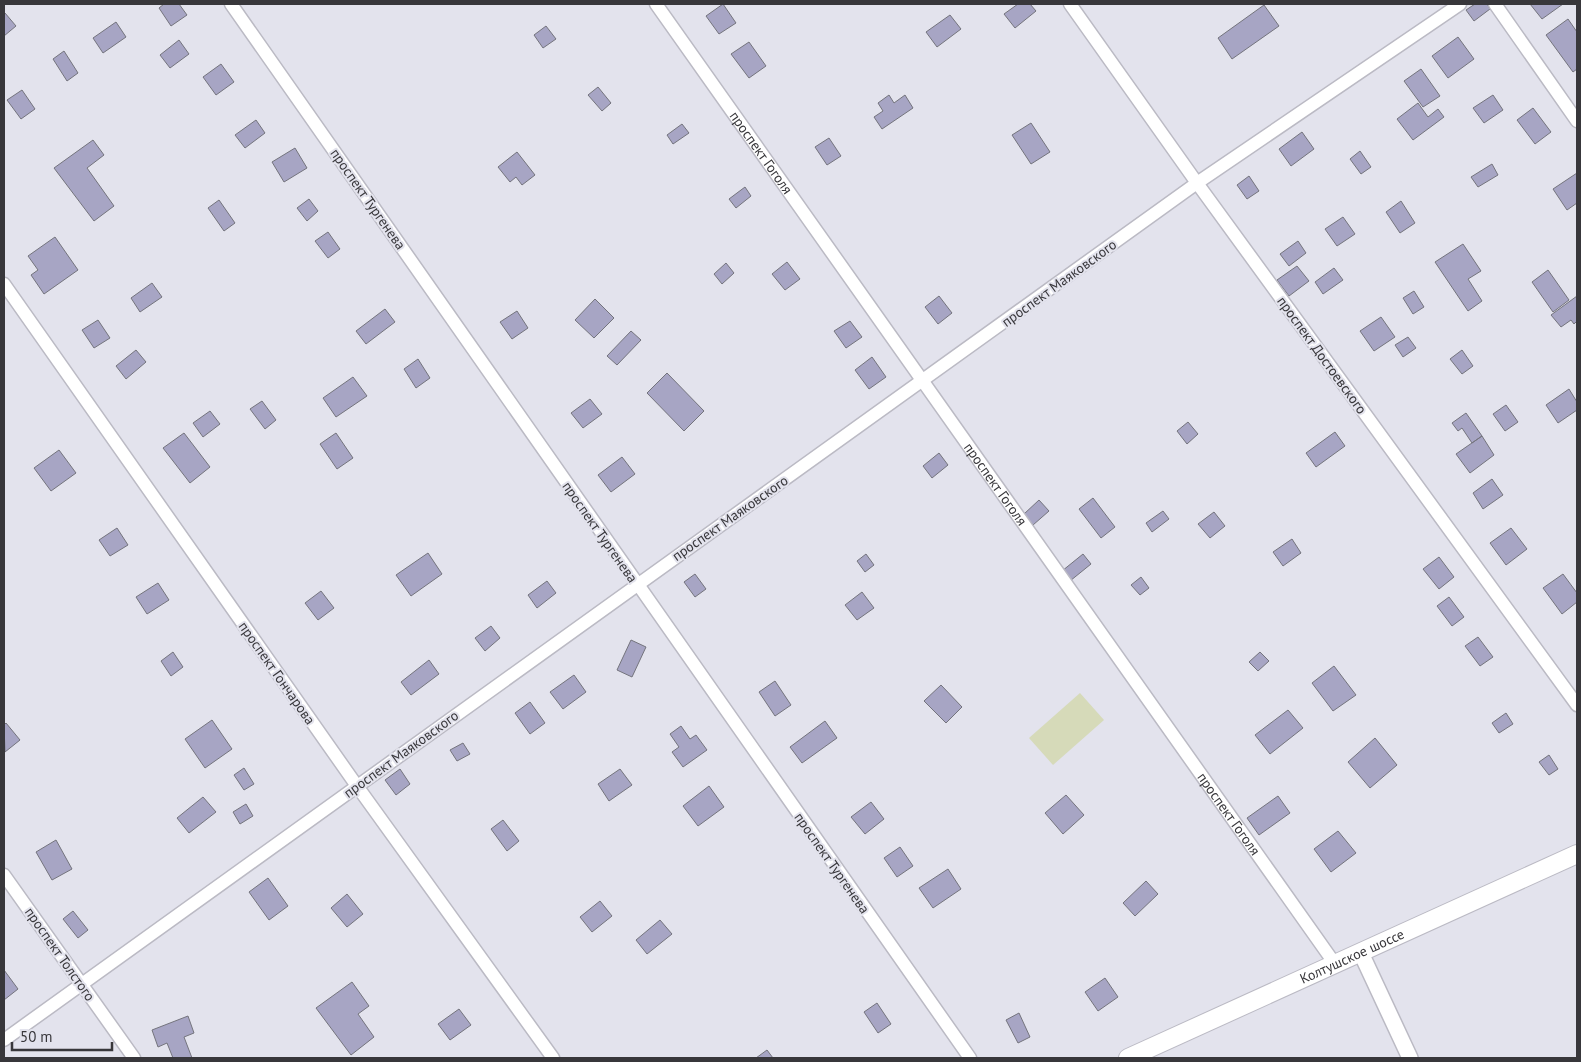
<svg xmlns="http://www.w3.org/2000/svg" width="1581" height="1062" viewBox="0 0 1581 1062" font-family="'PT Sans',sans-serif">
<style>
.green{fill:#d6dab9}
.building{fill:#a7a5c4;stroke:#74747d}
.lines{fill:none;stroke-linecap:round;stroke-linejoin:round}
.minor-casing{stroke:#bbbac4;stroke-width:15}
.tertiary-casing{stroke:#bbbac4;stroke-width:18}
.secondary-casing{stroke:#bbbac4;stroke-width:20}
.minor{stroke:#fff;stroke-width:12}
.tertiary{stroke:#fff;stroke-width:15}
.secondary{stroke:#fff;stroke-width:18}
.labels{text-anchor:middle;stroke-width:4;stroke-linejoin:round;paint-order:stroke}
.street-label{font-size:14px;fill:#38373b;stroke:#e3e3ed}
</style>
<rect width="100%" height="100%" fill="#e3e3ed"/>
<path class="green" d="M1080 693 1104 720 1053 765 1029 738Z"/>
<path class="building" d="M164 4H179L187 15 171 26 159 8Z
M723 4 736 23 719 34 706 16Z
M1018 4H1030L1036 11 1015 28 1004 14Z
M1475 4H1487L1490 9 1474 21 1466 10Z
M1530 4H1563L1542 19Z
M1264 5 1279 26 1232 59 1218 38Z
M5 13 16 26 4 36V14Z
M950 15 961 29 937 47 926 32Z
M1568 19 1577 32V69L1573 72 1546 35Z
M116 22 126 37 103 53 93 38Z
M546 26 556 39 543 48 534 35Z
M1458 37 1474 59 1448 78 1432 56Z
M179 40 189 54 170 68 160 55Z
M749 42 766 66 749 78 731 54Z
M64 51 78 73 67 81 53 59Z
M221 64 234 82 216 95 203 77Z
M1421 69 1440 96 1423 107 1404 81Z
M598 87 611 103 602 111 588 95Z
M22 90 35 109 21 119 7 100Z
M889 95 894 103 905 95 913 108 882 129 874 117 883 111 878 103Z
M1493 95 1503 110 1484 123 1473 108Z
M1418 103 1428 117 1438 109 1444 117 1413 140 1397 119Z
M1533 108 1551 132 1535 144 1517 120Z
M256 120 265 133 245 148 235 135Z
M1031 123 1050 152 1031 164 1012 135Z
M682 124 689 133 673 144 667 135Z
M1302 132 1314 149 1291 166 1279 149Z
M829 138 841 156 827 165 815 147Z
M93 140 104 155 87 168 114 206 94 221 54 168Z
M295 148 307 168 284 182 272 162Z
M1360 151 1371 167 1361 174 1350 159Z
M517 152 535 175 522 185 516 177 510 182 498 167Z
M1492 164 1498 175 1478 187 1471 177Z
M1577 173V203L1567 210 1553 189Z
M1249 176 1259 191 1247 199 1237 185Z
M745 187 751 196 736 208 729 199Z
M309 199 318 211 307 221 297 208Z
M219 200 235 223 224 231 208 208Z
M1401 201 1415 223 1400 233 1386 212Z
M1343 217 1355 234 1337 246 1325 229Z
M328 232 340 249 328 258 315 241Z
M55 237 78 270 44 294 31 275 38 270 28 256Z
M1298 241 1306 253 1289 266 1280 254Z
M1463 244 1481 271 1468 279 1482 301 1468 311 1435 262Z
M787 262 800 279 785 290 772 274Z
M726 263 734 273 722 284 714 274Z
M1297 266 1309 281 1289 296 1277 280Z
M1334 268 1343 280 1323 294 1315 282Z
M1548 270 1569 300 1553 312 1532 282Z
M152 283 162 297 140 312 131 298Z
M1414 291 1424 307 1413 314 1403 298Z
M939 296 952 313 938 324 925 307Z
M1577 296V321L1574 324 1571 320 1561 327 1551 315Z
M595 299 614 318 594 338 575 320Z
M385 309 395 322 366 344 356 331Z
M517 311 528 328 512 339 500 322Z
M1381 317 1395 337 1374 351 1360 331Z
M98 320 110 338 94 348 82 330Z
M850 321 862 337 846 348 834 331Z
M631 331 641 340 617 365 607 356Z
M1408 337 1416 348 1403 357 1395 345Z
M136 350 146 362 126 379 116 366Z
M1462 350 1473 366 1462 374 1450 359Z
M872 357 886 377 869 389 855 370Z
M418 359 430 378 416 388 404 369Z
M667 373 704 411 684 431 647 393Z
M353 377 367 396 336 417 323 398Z
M1569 389 1577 402V410L1558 423 1546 405Z
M590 399 602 414 583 428 571 413Z
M262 401 276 420 265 429 250 409Z
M1506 405 1518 422 1505 431 1493 414Z
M210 411 220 424 203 437 193 423Z
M1466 413 1482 436 1472 443 1462 428 1458 431 1452 423Z
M1188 422 1198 434 1187 444 1177 431Z
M1335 432 1345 446 1316 467 1306 453Z
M184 433 210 467 190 483 163 448Z
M336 433 353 458 337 469 320 444Z
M1482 436 1494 455 1470 473 1456 454Z
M59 450 76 473 51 491 34 468Z
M939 453 948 465 932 478 923 466Z
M622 457 635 474 611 492 598 475Z
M1492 479 1503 495 1483 509 1473 493Z
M1093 498 1115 527 1101 538 1079 509Z
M1039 500 1049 511 1033 525 1024 514Z
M1163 511 1169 519 1152 532 1146 523Z
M1214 512 1225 526 1210 538 1198 524Z
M117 528 128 545 110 556 99 540Z
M1511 528 1527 549 1506 565 1490 543Z
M1292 539 1301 553 1283 566 1273 552Z
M428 553 442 574 411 596 396 575Z
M866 554 874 565 865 572 857 561Z
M1083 554 1091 564 1070 581 1062 571Z
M1439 557 1454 577 1439 589 1423 569Z
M695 574 706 589 695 597 684 582Z
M1563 574 1577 593V602L1562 614 1543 588Z
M1141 577 1149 588 1140 595 1131 585Z
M547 581 556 593 537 608 528 595Z
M158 583 169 600 147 614 136 597Z
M321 591 334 608 318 620 305 603Z
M862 592 874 608 857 620 845 605Z
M1449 597 1464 617 1452 626 1437 606Z
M491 626 500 638 485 651 475 638Z
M1478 637 1493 657 1480 666 1465 646Z
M631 640 646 647 632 677 617 670Z
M173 652 183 667 171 676 161 661Z
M1260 652 1269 661 1258 671 1249 662Z
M429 660 439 674 411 695 401 682Z
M1334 666 1356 695 1333 711 1312 683Z
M574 675 586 692 563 709 550 692Z
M775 681 791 705 775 716 759 692Z
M941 685 962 707 946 723 924 701Z
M530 702 545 723 530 734 515 713Z
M1288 710 1303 728 1270 754 1255 735Z
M1506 713 1513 724 1499 733 1492 723Z
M212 720 232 749 205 768 185 739Z
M825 721 837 738 802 763 790 747Z
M6 723 20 740 5 752 4 725Z
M681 726 690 739 696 735 707 750 683 767 672 752 679 747 670 734Z
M1375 738 1397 765 1370 788 1348 762Z
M463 743 470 754 457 761 450 750Z
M1549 755 1558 769 1549 775 1539 762Z
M244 768 254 784 244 790 234 775Z
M400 769 410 784 396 795 385 780Z
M620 769 632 785 609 801 598 784Z
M709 786 724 807 698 826 683 806Z
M1066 795 1084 815 1063 834 1045 813Z
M1278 796 1290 813 1259 835 1247 818Z
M203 797 216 812 189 833 177 818Z
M871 802 884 819 865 834 851 817Z
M246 804 253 816 240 824 233 812Z
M503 820 519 841 507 851 491 829Z
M1338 831 1356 853 1331 872 1314 849Z
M56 840 72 869 52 880 36 852Z
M900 847 913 866 897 877 884 858Z
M948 869 961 889 933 908 919 888Z
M268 878 288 906 269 920 249 892Z
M1146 881 1158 894 1135 916 1123 903Z
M347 894 363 914 347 927 331 908Z
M600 901 612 916 592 932 580 917Z
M73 911 88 930 78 938 63 919Z
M660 920 672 934 647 954 636 940Z
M4 970 18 989 4 1000Z
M1105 978 1118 997 1098 1011 1085 992Z
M352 982 369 1006 358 1014 374 1037 351 1055 316 1008Z
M877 1003 891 1024 878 1033 864 1012Z
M459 1009 471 1025 450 1040 438 1024Z
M1019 1013 1030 1037 1018 1043 1006 1020Z
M188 1016 194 1033 184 1037 192 1058H173L167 1043 158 1047 152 1030Z
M767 1050 773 1058H756Z"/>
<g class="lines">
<defs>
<g id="minor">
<path d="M231 4 970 1058"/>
<path id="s1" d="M656 4 1335 964"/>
<path d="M1070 4 1197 183 1577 705"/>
<path d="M1495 4 1577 121"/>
<path d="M4 284 357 786 553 1058"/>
<path d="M4 875 134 1058"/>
<path d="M4 1040 1197 183 1460 4"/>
</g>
<path id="tertiary" d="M1361 953 1410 1058"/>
<g id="secondary">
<path id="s2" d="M1128 1058 1577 854"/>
</g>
</defs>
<use href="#minor" class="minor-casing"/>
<use href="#tertiary" class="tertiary-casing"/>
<use href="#secondary" class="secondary-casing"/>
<use href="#minor" class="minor"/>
<use href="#tertiary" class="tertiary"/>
<use href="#secondary" class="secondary"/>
</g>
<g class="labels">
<g class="street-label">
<text dy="5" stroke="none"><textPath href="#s1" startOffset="182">проспект Гоголя</textPath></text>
<text transform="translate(368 199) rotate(55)" y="5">проспект Тургенева</text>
<text transform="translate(1059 283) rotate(-36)" y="5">проспект Маяковского</text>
<text transform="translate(1322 355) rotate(54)" y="5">проспект Достоевского</text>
<text dy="5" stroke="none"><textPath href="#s1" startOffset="588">проспект Гоголя</textPath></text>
<text transform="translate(730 518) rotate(-35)" y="5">проспект Маяковского</text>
<text transform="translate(600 532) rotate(55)" y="5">проспект Тургенева</text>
<text transform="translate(277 673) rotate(55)" y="5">проспект Гончарова</text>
<text transform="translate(401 754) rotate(-36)" y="5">проспект Маяковского</text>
<text dy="5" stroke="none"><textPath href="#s1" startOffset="992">проспект Гоголя</textPath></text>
<text transform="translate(832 863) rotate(55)" y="5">проспект Тургенева</text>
<text transform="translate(60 954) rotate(55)" y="5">проспект Толстого</text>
<text dy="5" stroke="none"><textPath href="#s2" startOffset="246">Колтушское шоссе</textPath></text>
</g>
</g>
<rect width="1581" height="1062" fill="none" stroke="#38373b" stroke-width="10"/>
<path d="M12 1042v8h100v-8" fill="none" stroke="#38373b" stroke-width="2.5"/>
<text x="20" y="1042" font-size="15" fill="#38373b" stroke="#e3e3ed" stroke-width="4" paint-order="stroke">50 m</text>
</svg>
